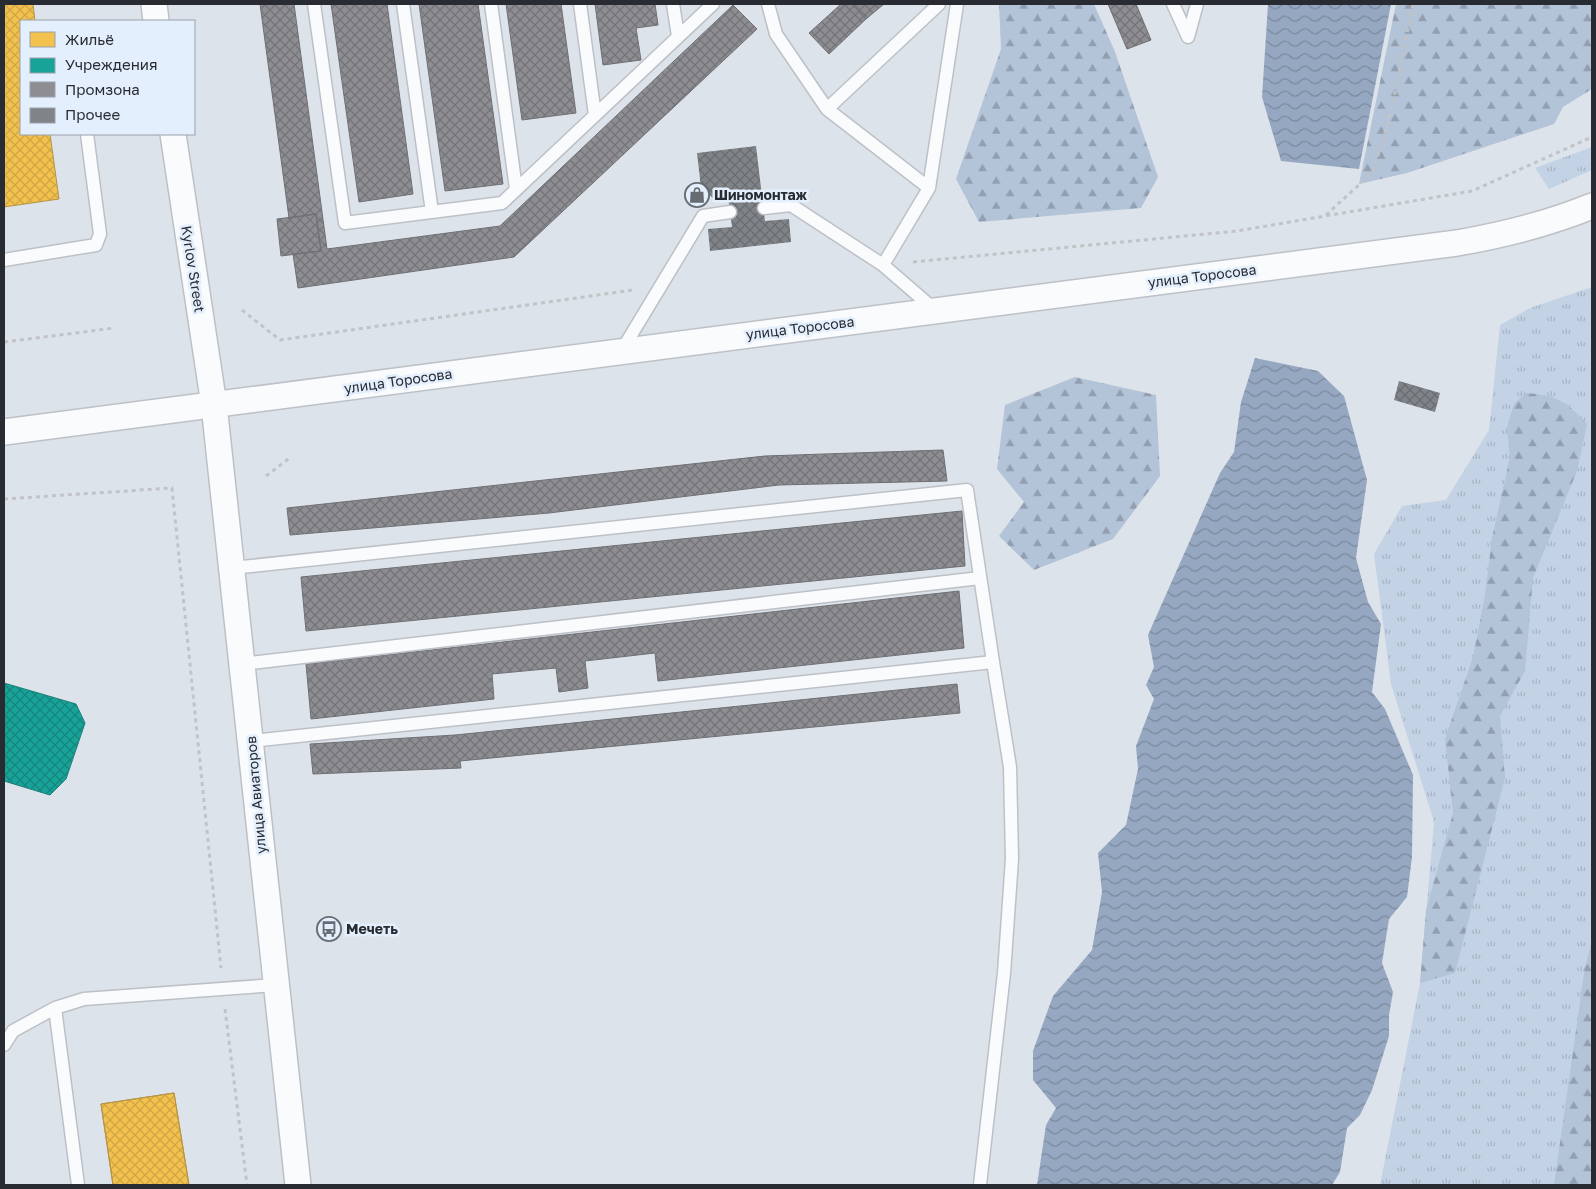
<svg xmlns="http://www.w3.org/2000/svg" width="1596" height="1189" viewBox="0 0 1596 1189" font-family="'Golos Text',sans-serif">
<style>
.grass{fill:url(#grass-tufts)}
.forest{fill:url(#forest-firs)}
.water{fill:url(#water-waves)}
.homes{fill:url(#homes-cross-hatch);stroke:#b59446}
.public{fill:url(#public-cross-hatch);stroke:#1c7f79}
.industry{fill:url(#industry-cross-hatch);stroke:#6f7075}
.building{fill:url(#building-cross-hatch)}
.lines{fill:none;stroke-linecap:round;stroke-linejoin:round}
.lane-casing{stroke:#bdc1c7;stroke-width:15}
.street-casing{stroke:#bdc1c7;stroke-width:28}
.path{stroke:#c1c3c6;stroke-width:3;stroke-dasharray:4 4;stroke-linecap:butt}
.lane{stroke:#fafbfc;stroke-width:12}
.street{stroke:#fafbfc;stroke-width:25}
.labels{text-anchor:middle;stroke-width:5;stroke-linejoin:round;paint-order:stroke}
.poi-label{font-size:14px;font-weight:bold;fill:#282c32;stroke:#e4effd;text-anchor:start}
.street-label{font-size:14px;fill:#282c32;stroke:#e4effd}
</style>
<defs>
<pattern id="grass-tufts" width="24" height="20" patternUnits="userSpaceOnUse" patternTransform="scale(1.25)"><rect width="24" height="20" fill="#c3d2e5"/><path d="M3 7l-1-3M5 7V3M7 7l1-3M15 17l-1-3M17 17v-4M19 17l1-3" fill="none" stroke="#a8b4c5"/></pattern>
<pattern id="forest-firs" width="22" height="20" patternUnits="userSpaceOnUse" patternTransform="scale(1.25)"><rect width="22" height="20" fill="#b3c3d8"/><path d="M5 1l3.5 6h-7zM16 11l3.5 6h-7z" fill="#929fb0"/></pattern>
<pattern id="water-waves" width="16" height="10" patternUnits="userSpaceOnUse" patternTransform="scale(1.25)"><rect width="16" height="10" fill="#96a8c1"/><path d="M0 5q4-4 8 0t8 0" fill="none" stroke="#7a899d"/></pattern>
<pattern id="homes-cross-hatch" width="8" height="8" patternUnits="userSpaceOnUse" patternTransform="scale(1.25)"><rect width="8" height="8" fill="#f2c14e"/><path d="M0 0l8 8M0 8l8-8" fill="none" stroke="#d0a645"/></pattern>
<pattern id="public-cross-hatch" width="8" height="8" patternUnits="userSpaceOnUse" patternTransform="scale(1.25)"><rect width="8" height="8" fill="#17a398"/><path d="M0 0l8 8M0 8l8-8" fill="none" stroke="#15857d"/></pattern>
<pattern id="industry-cross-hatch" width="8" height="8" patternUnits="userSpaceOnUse" patternTransform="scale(1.25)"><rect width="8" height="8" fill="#8d8d92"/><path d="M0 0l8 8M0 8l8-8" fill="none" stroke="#737378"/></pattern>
<pattern id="building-cross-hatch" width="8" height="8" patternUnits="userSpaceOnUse" patternTransform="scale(1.25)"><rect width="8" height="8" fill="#808489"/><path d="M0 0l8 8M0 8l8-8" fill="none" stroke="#696c71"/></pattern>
</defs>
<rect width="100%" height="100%" fill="#dde3ea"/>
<path class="grass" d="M1592 147V170L1549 189 1535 168Z
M1592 287V1185H1380L1420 983 1434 822 1391 684 1374 554 1402 506 1446 500 1489 430 1500 325 1530 308Z"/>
<path class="forest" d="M999 4H1094L1115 52 1158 177 1141 208 979 222 956 179 1001 49Z
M1396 4H1592V89L1563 107 1554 124 1407 173 1359 184Z
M1075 377 1156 395 1160 476 1113 539 1034 570 999 536 1024 502 997 469 1005 405Z
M1526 393C1556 395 1566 401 1587 424L1577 471 1533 578 1525 671 1500 716 1505 778 1455 973 1420 983 1426 910 1453 813 1445 739 1473 657 1485 595 1492 538 1510 457 1507 427 1514 404Z
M1592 941V1185H1554L1585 967Z"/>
<path class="water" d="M1268 4H1391L1359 169 1281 161 1262 97Z
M1255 358 1318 371 1344 396 1367 480 1356 558 1368 602 1381 624 1372 692 1385 709 1413 775 1412 857 1407 897 1389 919 1382 963 1393 992 1389 1015V1036L1372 1090 1360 1115 1347 1128 1340 1172 1332 1185H1037L1046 1125 1056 1108 1033 1080V1051L1053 996 1092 950 1102 892 1098 853 1126 825 1138 769 1136 746 1154 699 1146 685 1154 667 1148 635 1220 473 1234 452 1241 402Z"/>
<path class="homes" d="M4 4H33L35 21H21V134H50L59 199 4 207Z
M174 1093 189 1185H113L101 1104Z
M174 1093 189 1185H113L101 1104Z"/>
<path class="public" d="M4 683 76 704 85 723 66 779 50 795 4 781Z"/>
<path class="industry" d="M260 4H294L327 249 500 226 733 5 757 29 514 257 298 288 293 254 321 251 316 214 289 218Z
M331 4H387L413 194 359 202Z
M419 4H478L503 184 445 191Z
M506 4H561L576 113 522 120Z
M595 4H655L658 25 636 28 641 60 603 65Z
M841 4H852L866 19 829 54 809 33Z
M852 4H884L866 19Z
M1108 4H1136L1151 40 1127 49Z
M316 214 321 251 281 256 277 219Z
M943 450 947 481 779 485 549 513 290 535 287 508 765 456Z
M962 511 965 566 306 631 301 577Z
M959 591 964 648 658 681 655 653 585 661 588 688 559 692 556 668 492 674 494 699 311 719 306 664Z
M957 684 960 713 460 761 461 768 313 774 310 744 455 735Z"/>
<path class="building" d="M756 146 765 221 789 219 791 242 710 251 708 229 732 227 728 197 714 199 701 188 697 153Z
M1399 381 1440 393 1435 412 1394 400Z"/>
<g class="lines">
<defs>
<path id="lane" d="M314 4 345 223 502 203 713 4
M403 4 432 212
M491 4 516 189
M580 4 595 115
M673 4 678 36
M768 4 776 34 827 109
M1173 4 1188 37 1197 4
M929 188 827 109 939 4
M764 208 791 205 883 265 935 310
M4 260 96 245 100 234 87 134
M883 265 929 188 957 4
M622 350 703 216 730 212
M232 568 967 490 993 662 252 741
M242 664 980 578
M55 1008 78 1185
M4 1045 13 1031 55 1008 84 999 275 985
M980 1185 1004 973 1012 859 1010 767 993 662"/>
<path id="street" d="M154 4 156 21
M173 134 214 405 298 1185
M4 432 1457 243C1503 235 1548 224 1592 206"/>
</defs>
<use href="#lane" class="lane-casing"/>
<use href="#street" class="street-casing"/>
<path class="path" d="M1326 215 1373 172 1391 112 1413 4
M913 262 1237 231 1472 191 1592 137
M242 310 280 340 633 290
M4 342 114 328
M266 476 291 457
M4 499 172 488 221 968
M225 1009 247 1185"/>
<use href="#lane" class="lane"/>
<use href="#street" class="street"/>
</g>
<defs>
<symbol id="shop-ring" viewBox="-11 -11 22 22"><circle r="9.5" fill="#e4effd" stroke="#676c72" stroke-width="1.5"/><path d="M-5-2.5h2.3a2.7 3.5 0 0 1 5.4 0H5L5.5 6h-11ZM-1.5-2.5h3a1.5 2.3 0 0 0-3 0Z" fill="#676c72"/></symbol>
<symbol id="bus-ring" viewBox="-11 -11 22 22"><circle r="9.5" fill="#e4effd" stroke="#676c72" stroke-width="1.5"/><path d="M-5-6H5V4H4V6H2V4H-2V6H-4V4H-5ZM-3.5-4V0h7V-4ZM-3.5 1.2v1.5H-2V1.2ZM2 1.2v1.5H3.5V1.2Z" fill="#676c72"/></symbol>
</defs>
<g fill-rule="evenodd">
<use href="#shop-ring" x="683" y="181" width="28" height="28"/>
<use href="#bus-ring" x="315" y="915" width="28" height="28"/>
</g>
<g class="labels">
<g class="poi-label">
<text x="714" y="200">Шиномонтаж</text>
<text x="346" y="934">Мечеть</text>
</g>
<g class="street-label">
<text transform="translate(193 269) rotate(81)" y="5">Kyrlov Street</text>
<text transform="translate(1202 276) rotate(-7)" y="5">улица Торосова</text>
<text transform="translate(800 328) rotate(-7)" y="5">улица Торосова</text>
<text transform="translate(398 381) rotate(-8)" y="5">улица Торосова</text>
<text transform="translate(256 795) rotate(-95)" y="5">улица Авиаторов</text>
</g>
</g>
<rect width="1596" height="1189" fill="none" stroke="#282c32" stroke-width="10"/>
<rect x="20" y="20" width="175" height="115" fill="#e4effd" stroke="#99a1ac"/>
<rect x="30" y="32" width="25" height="15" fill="#f2c14e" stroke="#99a1ac"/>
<text x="65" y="45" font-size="15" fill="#282c32">Жильё</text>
<rect x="30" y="58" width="25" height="15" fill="#17a398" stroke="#99a1ac"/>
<text x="65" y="70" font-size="15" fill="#282c32">Учреждения</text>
<rect x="30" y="82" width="25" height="15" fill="#8d8d92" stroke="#99a1ac"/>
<text x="65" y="95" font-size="15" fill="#282c32">Промзона</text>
<rect x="30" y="108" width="25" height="15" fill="#808489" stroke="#99a1ac"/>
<text x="65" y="120" font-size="15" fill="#282c32">Прочее</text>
</svg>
